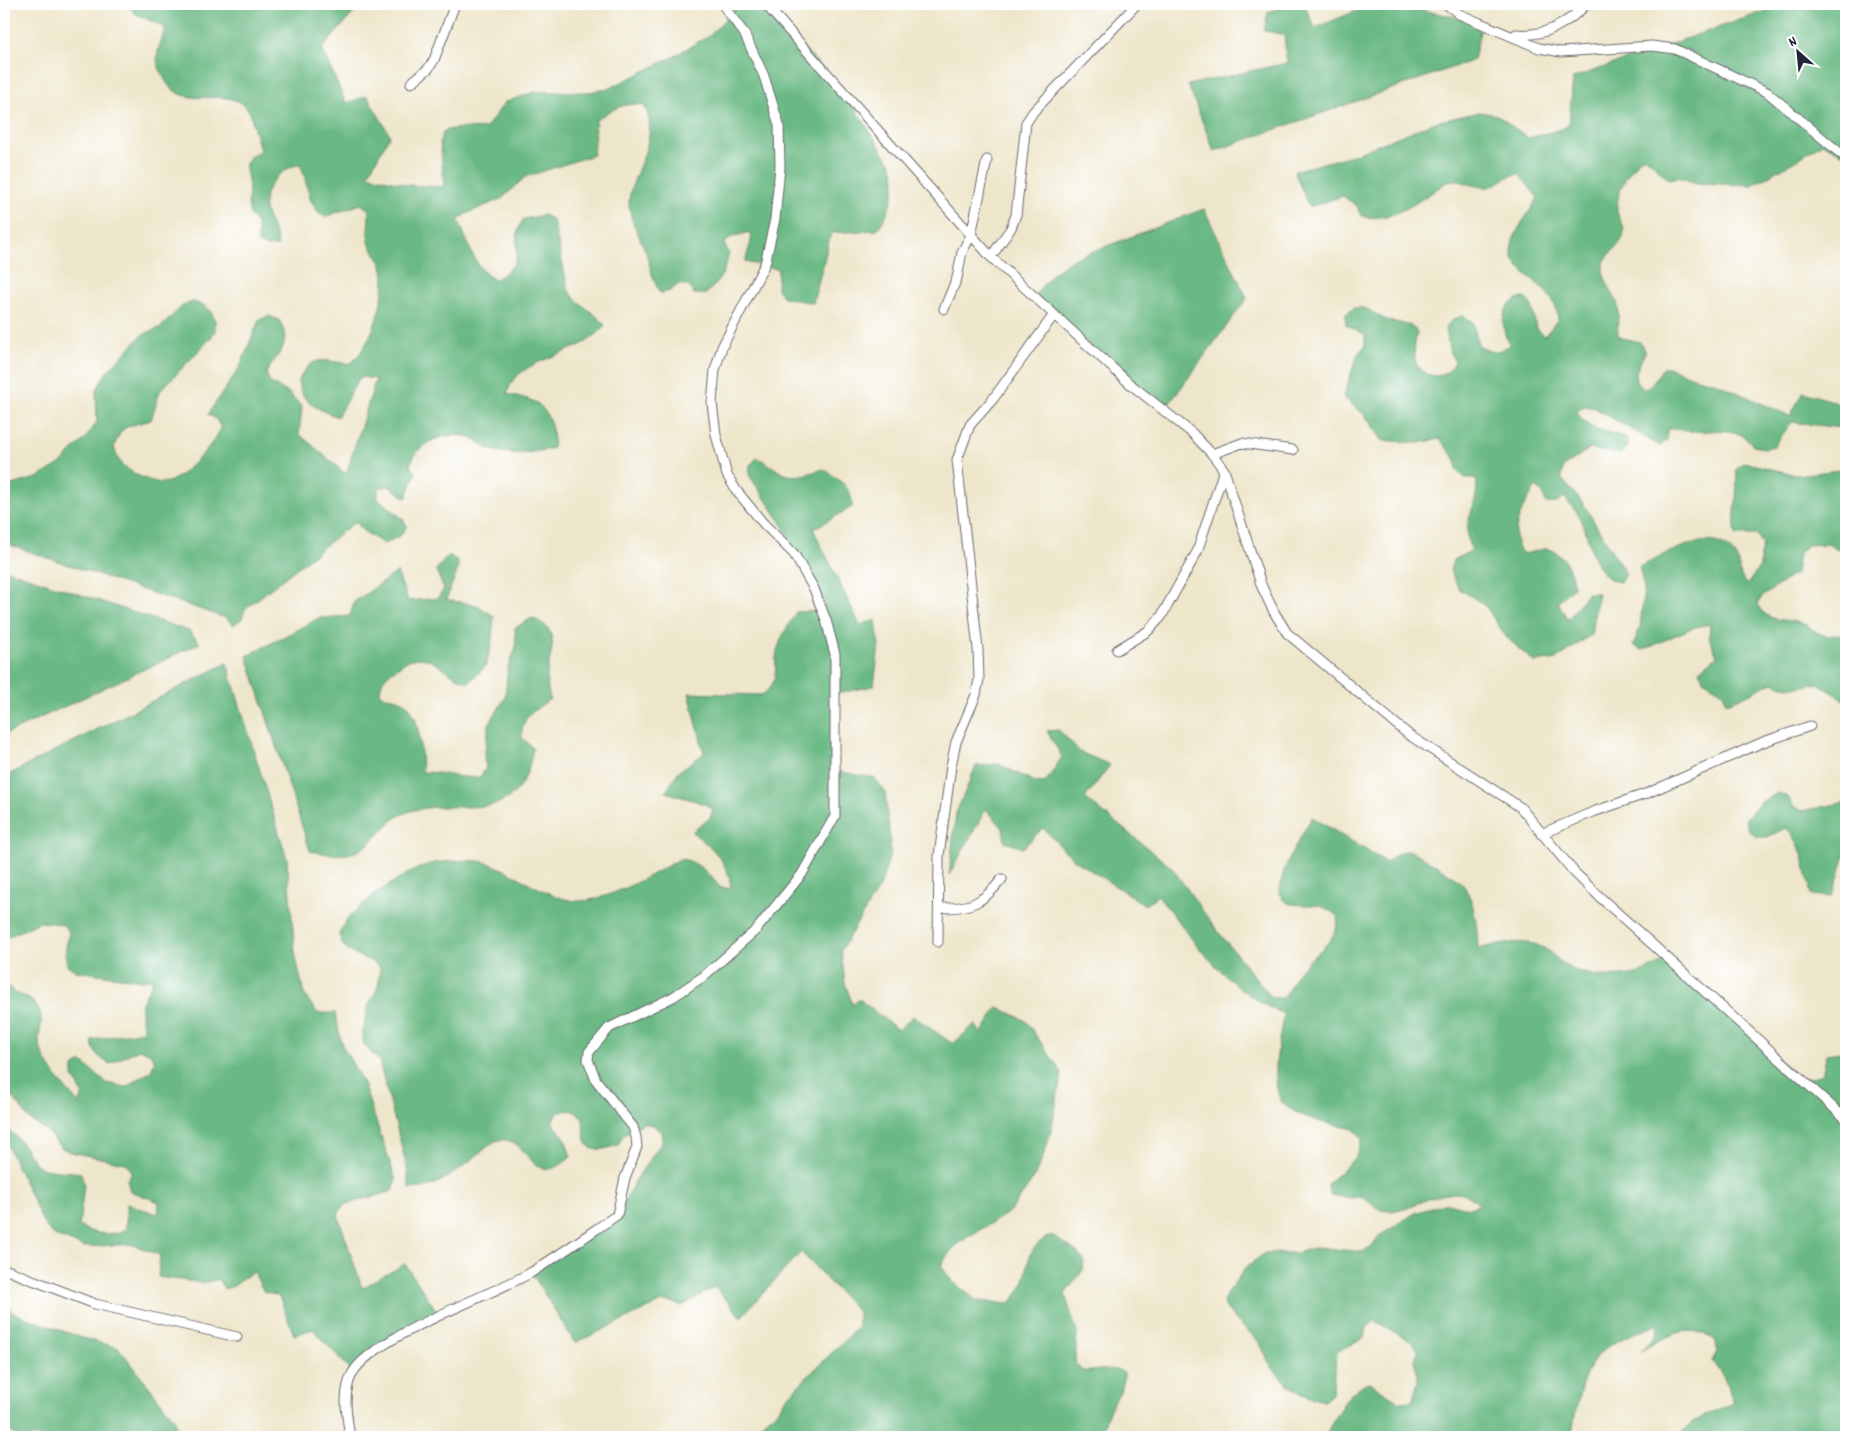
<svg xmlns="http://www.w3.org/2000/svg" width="1850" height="1441" viewBox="0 0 1850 1441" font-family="Dekko,sans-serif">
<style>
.forest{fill:#6ab984;stroke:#466e60}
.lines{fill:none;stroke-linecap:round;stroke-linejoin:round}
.minor-casing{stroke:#69676d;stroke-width:11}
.minor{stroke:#fff;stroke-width:9}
</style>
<rect width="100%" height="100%" fill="#fff"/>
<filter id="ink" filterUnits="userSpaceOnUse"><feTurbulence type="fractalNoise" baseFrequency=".02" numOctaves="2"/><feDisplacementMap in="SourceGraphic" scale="10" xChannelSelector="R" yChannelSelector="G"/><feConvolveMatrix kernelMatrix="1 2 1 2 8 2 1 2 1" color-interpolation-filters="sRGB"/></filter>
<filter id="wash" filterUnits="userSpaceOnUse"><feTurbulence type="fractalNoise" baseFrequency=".0096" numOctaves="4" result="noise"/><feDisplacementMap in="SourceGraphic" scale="20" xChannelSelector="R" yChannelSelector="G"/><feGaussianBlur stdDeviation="1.12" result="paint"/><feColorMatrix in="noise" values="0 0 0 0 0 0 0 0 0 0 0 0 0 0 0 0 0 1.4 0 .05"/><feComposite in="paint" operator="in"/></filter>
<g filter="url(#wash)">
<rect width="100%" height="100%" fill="#eee6ca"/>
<path class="forest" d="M126 4H351L356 10 322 49 346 103 367 96 390 135 368 175 408 185 444 187 440 141 444 131C458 126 471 130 486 128L505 102 535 92H588L608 89 673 57 710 35 738 5 773 14 845 93 891 164C901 185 890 212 877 230L831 233 813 303 783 297 777 289 778 269 745 262 751 242 750 232 731 237 724 244 729 253C724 273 721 280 706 294H694L689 286 679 284 670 291 660 293C653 281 651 269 647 256 641 236 625 215 630 194 637 165 660 135 644 105 624 102 612 109 596 120L593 155 525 177 503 198 466 214 458 220C468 239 474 272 495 279 534 259 505 244 524 219L544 215 553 220 568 289C577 305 594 311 605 325 584 358 516 354 507 394 516 396 526 398 535 402 548 408 556 435 553 448 535 453 515 455 496 451 485 449 474 438 465 436 441 433 418 442 410 465L416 473 406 498 389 486 379 488 377 498 402 518 407 526 401 535 384 544 362 530 356 521 245 609 242 619 233 625 226 618 4 543V487L37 478 63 462 70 453 85 439 97 422 96 391 106 373 142 335 161 327 183 305 193 302 203 305 211 311 215 321V331L210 339 160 391 151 420C130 427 122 422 114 447 116 453 117 459 122 464 131 474 157 487 171 481 186 474 215 443 221 428L216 419 208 414 240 367 259 320 269 316 279 320C293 345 278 352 266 373L270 383 289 393 302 407 299 434 346 474 376 379 360 377 337 417C319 409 302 404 298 382 311 354 322 360 349 364 371 350 388 294 383 269 381 258 371 252 369 241 367 232 369 220 369 210L361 204 324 217C305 202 309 184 300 164 281 168 261 188 265 210 268 223 277 232 278 246L267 247 258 243 257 223 250 215 248 205 249 185 245 165 251 156 260 151C259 143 256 137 254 129 252 123 252 116 249 111 229 81 183 116 164 78 161 72 157 64 157 57 158 46 164 38 164 27L136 14Z
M1292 4H1304L1315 28 1373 4H1389L1482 22 1474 60 1214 151 1188 85 1287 63 1284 34 1264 31 1268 12Z
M1786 4H1846V155L1822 143 1797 160 1752 185 1697 183 1678 177 1668 179C1658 171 1655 163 1644 156 1630 166 1616 192 1617 210 1617 217 1624 224 1624 231 1624 247 1605 252 1603 267 1602 280 1614 291 1617 303 1621 315 1615 325 1619 337L1640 342 1645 352 1636 372V383L1644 389 1653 383 1664 366C1680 371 1696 380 1712 381L1790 416 1803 392 1833 401 1846 410V426L1841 428 1792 422 1774 446 1764 448 1753 446C1737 422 1711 434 1687 431 1679 430 1675 428 1667 429V440L1660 446 1595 408 1584 406 1577 412C1587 430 1607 432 1626 437L1628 447 1621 454 1589 449 1563 467 1561 478 1582 502 1626 574 1620 582C1594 578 1592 548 1584 527 1581 516 1571 506 1564 497L1557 503H1546L1543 493 1536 487C1523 505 1506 534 1523 554 1531 553 1539 549 1546 549 1563 549 1573 573 1573 587L1558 602 1568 620 1587 593H1598L1591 635 1557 659 1534 662 1506 637 1485 605 1459 589 1450 570 1453 560 1472 550C1457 526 1482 503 1476 478H1465L1457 470 1456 460 1440 439 1417 443 1382 440 1365 415 1343 397 1358 354 1365 346V335L1346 325 1345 315 1354 308H1365L1386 320 1409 325 1417 331C1415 342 1413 352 1416 363 1420 375 1439 380 1448 371 1451 369 1453 365 1455 362L1450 353 1445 328 1452 320 1462 316 1473 322 1478 345C1491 354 1497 353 1510 345 1499 327 1500 300 1525 298L1532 306 1536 329 1545 336 1558 319C1556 279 1499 274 1514 238 1520 224 1530 211 1538 198L1519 174C1505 175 1496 187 1487 187 1472 188 1462 178 1448 181 1424 198 1392 224 1361 216L1357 206 1343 196 1309 207 1294 171 1353 155 1435 122 1480 112 1497 115 1528 138 1559 130 1569 125 1573 78Z
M1204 209 1247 298 1164 411 1033 297 1053 273 1073 259Z
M757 458C768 462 775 470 785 474 797 479 812 472 824 469 839 480 853 487 852 507L813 529 860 625 876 620 879 645 874 686 835 694 836 771 875 778 885 792 891 852 881 884 841 950 845 983 853 1005 859 999 898 1030 913 1016 953 1044 975 1024 981 1034 998 1007 1026 1021 1062 1073C1053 1117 1050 1161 1021 1196 1017 1202 1012 1210 1006 1214 984 1230 953 1239 941 1266L953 1282 977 1301 1009 1304C1013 1299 1018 1294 1021 1288 1032 1265 1022 1250 1051 1235L1077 1252 1084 1260 1083 1270 1065 1294 1077 1333 1075 1363 1082 1371C1097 1372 1110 1366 1124 1372 1125 1389 1116 1396 1110 1409 1107 1415 1105 1422 1103 1429L1113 1437H745L779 1409 785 1399 858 1327V1312L801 1252 741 1317 715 1287 682 1306 672 1302H662L575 1343 531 1272 617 1215 638 1176 662 1142 661 1131 653 1125 644 1123 623 1135 618 1145C587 1155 585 1149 583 1118 574 1109 568 1109 557 1113L552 1122 565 1138 571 1157C566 1161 560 1166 554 1168 528 1177 526 1132 495 1141 473 1157 437 1194 409 1188L407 1167 379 1061 365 1046 362 1036 368 1006 378 988 380 968C369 955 349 959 341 941 331 917 405 873 424 866 435 861 473 859 484 862 513 869 551 903 582 901 612 899 654 873 680 859 699 861 708 874 721 888H731C728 860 712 848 692 832L709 819 713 810 705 804 666 792 678 772 704 753 689 693 762 695C782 681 772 667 778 648 782 635 790 623 796 612L823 611 783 525 749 475 750 465Z
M1743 462 1797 475 1840 470 1846 465V552L1827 544 1807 545 1799 553 1796 573 1763 596 1757 604C1768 625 1787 617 1806 625 1811 628 1817 633 1823 635 1831 637 1839 634 1846 632V701L1818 683C1801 687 1789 690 1773 682 1759 688 1740 700 1726 703L1723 692 1703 680 1700 670 1717 656 1709 637 1710 625C1695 623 1660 644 1642 650L1633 645 1640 628 1644 588 1639 567C1665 556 1711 524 1734 554 1742 564 1736 574 1747 585L1760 566V555L1763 545 1757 535H1736C1732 514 1739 491 1736 470Z
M449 555 458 561C459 575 449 586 447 600L477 605 494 616 491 648 485 667 469 682C450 678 433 653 412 659 407 660 400 666 395 669 385 676 380 681 380 694 388 700 396 696 404 702 421 714 421 754 422 772 444 772 458 779 480 777L486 768 484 758 489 724 505 698 508 667 516 648 515 628 532 618C566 631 547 654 547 679 547 686 549 693 550 699 534 711 520 717 522 738L533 748C519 836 460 793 405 813 390 819 382 832 371 842 354 859 332 855 310 851L247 656 319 618 350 616 354 602 397 572 408 601 438 598 444 589 436 570Z
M4 569 189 631 200 643 4 735Z
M227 663 287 859 295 953 304 994 317 1013H335L342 1045 362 1081 396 1180 393 1191 343 1205 338 1215 362 1288 405 1264 440 1316 405 1332 353 1373 313 1329 294 1335 279 1296 264 1292 253 1271 234 1286 224 1289 218 1279 204 1283 158 1277 160 1255 131 1244 84 1247 55 1236 47 1229 42 1220 9 1149 4 1129C22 1135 25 1154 39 1166 45 1172 71 1171 81 1173L84 1184 79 1226C91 1234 114 1237 126 1229V1204L158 1214 159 1202 130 1191 127 1180 132 1171 125 1163 70 1152 60 1147 47 1131 30 1120 4 1085V980L14 993C29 996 43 1006 41 1024 41 1030 38 1037 39 1043 45 1067 64 1086 79 1104L83 1094 73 1077V1067L82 1062 106 1083 126 1087 151 1071 155 1061 149 1053 139 1049 110 1064C99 1058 93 1053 92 1040L143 1031C144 1023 140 1015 141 1008 142 999 150 990 153 979L142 980 76 971 67 965 65 954 69 932 62 924 40 922 4 939V777Z
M1059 730 1080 752 1110 765 1085 798 1172 868 1212 924 1272 998H1284C1289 989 1293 978 1300 970 1314 953 1338 942 1338 917 1321 901 1313 907 1292 904 1259 899 1305 831 1312 817L1387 863C1393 856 1400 850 1410 851 1415 851 1461 880 1464 886 1476 905 1477 927 1478 949 1498 944 1514 940 1534 944 1550 948 1558 963 1572 969 1591 978 1621 978 1640 973 1648 970 1657 965 1664 961L1802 1080 1822 1074 1827 1054 1846 1051V1429H1832L1821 1437H1677C1696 1418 1709 1413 1734 1403L1724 1378 1712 1361 1717 1352 1716 1341C1688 1320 1668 1337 1640 1351L1657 1335 1659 1324C1642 1331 1621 1337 1606 1348 1580 1367 1577 1408 1571 1437H1325C1335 1417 1347 1390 1369 1382L1400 1402 1412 1401 1418 1381 1415 1360 1418 1350 1412 1342 1375 1321 1367 1327 1364 1337 1337 1352 1332 1394 1324 1401C1302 1397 1285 1385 1272 1367 1266 1359 1264 1348 1257 1340 1243 1325 1234 1321 1223 1303L1227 1293 1246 1267 1265 1253H1296L1318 1247 1362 1252 1372 1246 1378 1237 1415 1213 1447 1203 1469 1208 1479 1205C1456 1175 1413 1212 1388 1211 1377 1211 1370 1202 1362 1196L1352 1198 1331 1195 1327 1184 1355 1158 1362 1139 1354 1129C1331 1124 1305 1120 1286 1106 1267 1093 1280 1033 1284 1014 1230 993 1192 940 1158 895L1145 905 1073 859 1043 828 1023 848 1005 842 1003 828 986 809 949 875 956 813 976 766 998 764 1035 782 1045 783 1062 757 1047 731Z
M1778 793 1788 797 1793 806 1802 811 1846 802V852L1832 897 1811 895C1807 874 1803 841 1786 828L1767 837H1756L1749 830 1745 820 1759 803Z
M4 1279 11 1312 82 1338 119 1348 175 1420 178 1437H18L4 1427Z"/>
</g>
<g filter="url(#ink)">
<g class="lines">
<defs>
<path id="minor" d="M765 4 991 257 1129 383 1192 433 1212 454 1224 470 1262 587 1274 612 1287 633 1409 735 1520 807 1575 873 1602 899 1846 1119
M1446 4 1459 14 1539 48 1561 52 1652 46 1675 49 1767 92 1846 158
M1516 34C1546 37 1566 24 1587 4
M411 83 428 69 434 60 455 4
M991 257 1011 228 1016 215 1026 123 1033 112 1137 4
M944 309 957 278 962 252 971 235 987 160
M1212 454 1242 443 1293 450
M1117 650 1148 631 1161 617 1197 552 1224 470
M1541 834 1593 812 1648 793 1763 742 1810 726
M939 908C970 909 983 903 1002 879
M938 942 939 856 951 766 956 742 976 695 979 679 978 649 957 460 970 425 993 399 1053 316
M4 1269 95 1304 237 1337
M350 1437C347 1417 342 1394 352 1374 372 1336 491 1296 532 1272 561 1254 589 1234 617 1215L625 1178 637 1147 636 1137 633 1127 596 1080 588 1060 589 1052 609 1028 673 997 704 976 756 930 802 874 835 816V654L826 620 814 589 794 554 763 523 736 490 727 475 716 435 712 403 715 370 722 347 765 264 775 219 780 167 779 125 764 76 744 33 722 4"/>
</defs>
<use href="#minor" class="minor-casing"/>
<use href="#minor" class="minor"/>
</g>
</g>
<rect width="1850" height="1441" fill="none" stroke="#fff" stroke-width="20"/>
<g transform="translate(1798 52) rotate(333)" stroke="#ffffff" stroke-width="4" paint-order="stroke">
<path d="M0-4L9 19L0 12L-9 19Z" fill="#22223b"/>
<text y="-8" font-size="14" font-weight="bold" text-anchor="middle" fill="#22223b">N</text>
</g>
</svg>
